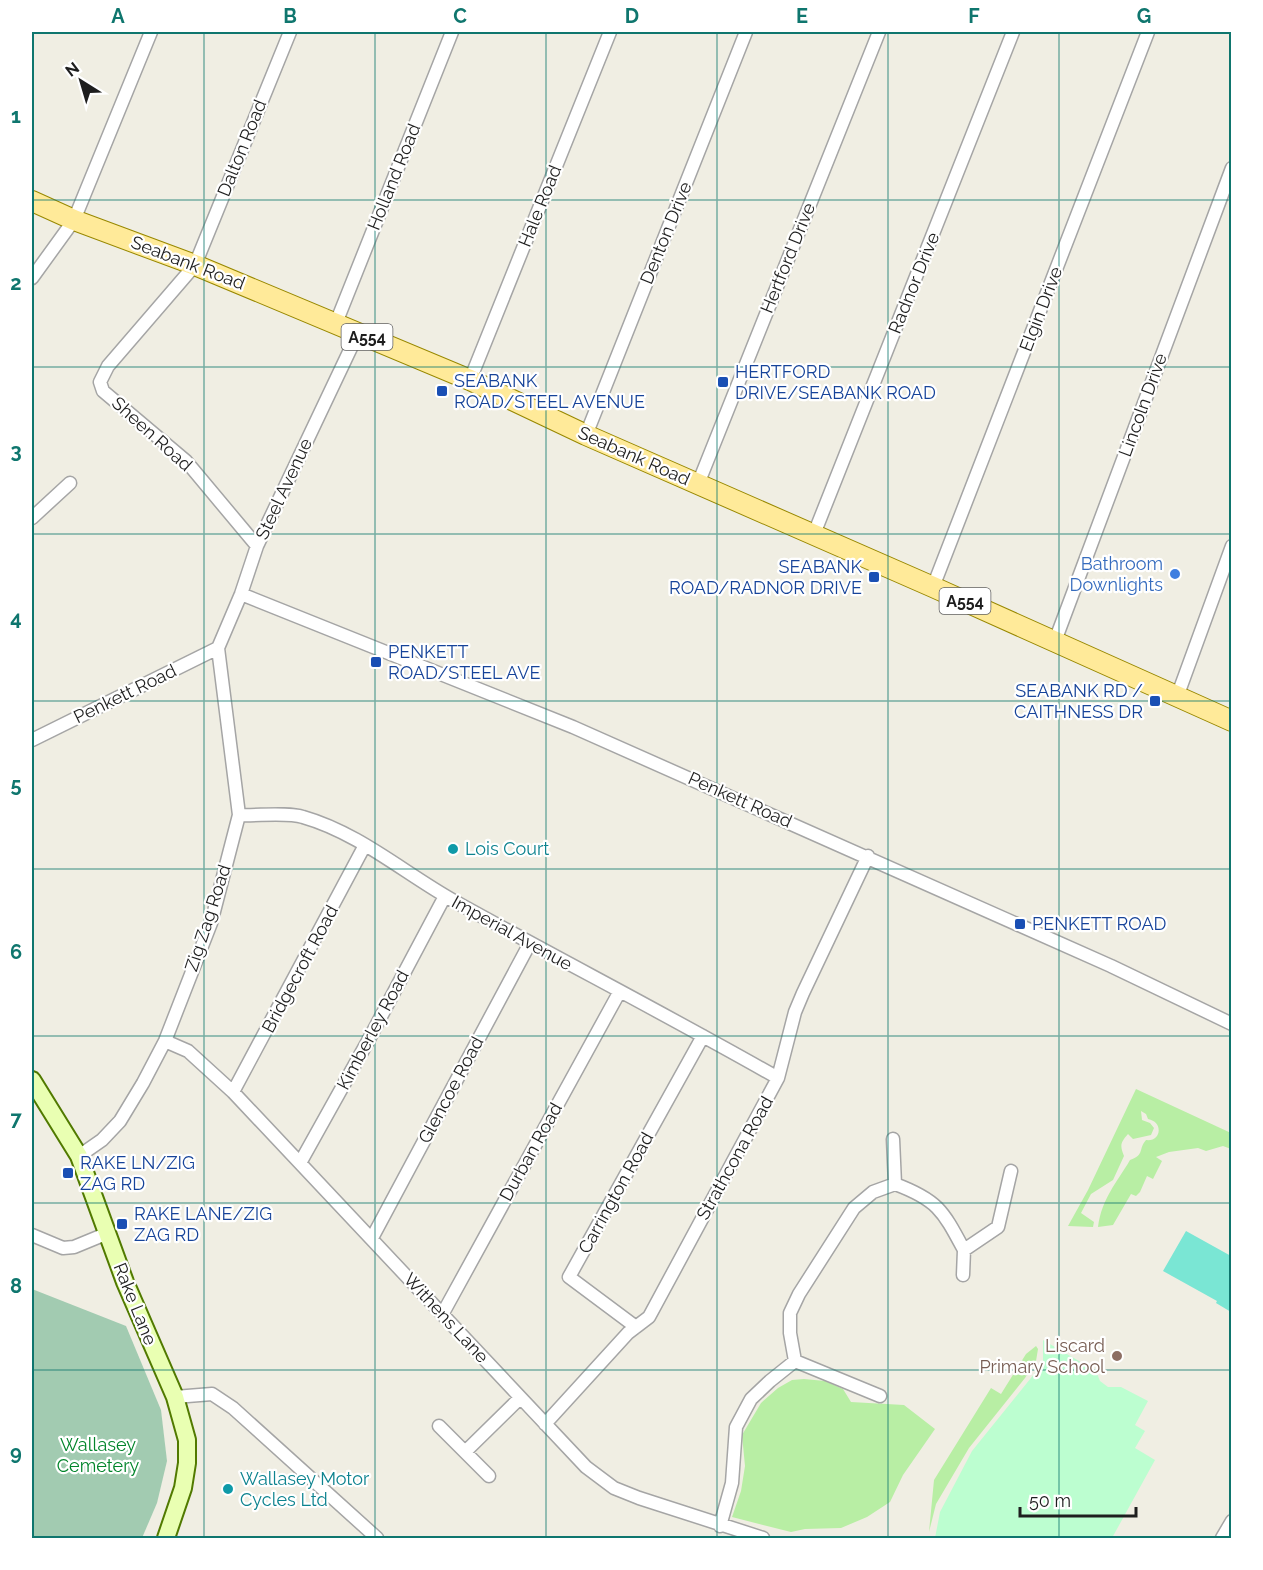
<svg xmlns="http://www.w3.org/2000/svg" width="1263" height="1570" viewBox="0 0 1263 1570" font-family="Raleway,sans-serif">
<style>
.grass{fill:#b8eea4}
.cemetery{fill:#a2cbb1}
.park{fill:#bcfed0}
.pitch{fill:#7ae6d4}
.lines{fill:none;stroke-linecap:round;stroke-linejoin:round}
.street-casing{stroke:#a5a5a5;stroke-width:15}
.secondary-casing{stroke:#517a00;stroke-width:20}
.primary-casing{stroke:#988800;stroke-width:22}
.street{stroke:#fff;stroke-width:12}
.secondary{stroke:#e9ffb2;stroke-width:16}
.primary{stroke:#ffea99;stroke-width:20}
.grid{fill:none;stroke:#0f766e;stroke-width:1.5;stroke-opacity:0.55}
.transit-dot{fill:#1a4fb4;stroke:#fff;stroke-width:2}
.shop-dot{fill:#3f7fe0;stroke:#fff;stroke-width:2}
.culture-dot{fill:#0f9aa8;stroke:#fff;stroke-width:2}
.education-dot{fill:#8d6e63;stroke:#fff;stroke-width:2}
.labels{text-anchor:middle;stroke-width:4.5;stroke-linejoin:round;paint-order:stroke}
.shield{fill:#fff;stroke:#626262;stroke-width:1.5}
.shield-label{font-size:16px;font-weight:bold;fill:#1e1e1e}
.street-label{font-size:18px;fill:#1e1e1e;stroke:#fff}
.transit-label{font-size:18px;fill:#164399;stroke:#fff;text-anchor:start}
.shop-label{font-size:18px;fill:#366cbe;stroke:#fff;text-anchor:end}
.culture-label{font-size:18px;fill:#0d838f;stroke:#fff;text-anchor:start}
.education-label{font-size:18px;fill:#785e54;stroke:#fff;text-anchor:end}
.park-label{font-size:18px;fill:#02852b;stroke:#fff}
.neatline{fill:none;stroke:#0f766e;stroke-width:2}
.grid-label{font-size:20px;text-anchor:middle;font-weight:bold;fill:#0f766e}
</style>
<rect width="100%" height="100%" fill="#f0eee3"/>
<path class="grass" d="M1136 1089 1231 1133V1149L1223 1146 1206 1151 1198 1148 1169 1152 1156 1157 1162 1161 1153 1179 1147 1176 1140 1192 1136 1196 1131 1194 1113 1225 1098 1227C1102 1198 1116 1184 1130 1160 1145 1155 1138 1149 1146 1140 1161 1142 1164 1122 1148 1119L1146 1114 1141 1111 1142 1120 1150 1123 1154 1128 1151 1135 1133 1139 1128 1134C1120 1143 1120 1146 1124 1156L1113 1180 1091 1194 1081 1213 1094 1222 1093 1227 1068 1226 1088 1190Z
M1036 1346 1038 1349 1036 1361 1025 1378 969 1448 936 1504 929 1532 934 1480 991 1388 1001 1394 1026 1354Z
M804 1379 825 1381 843 1389 851 1402 904 1405 935 1429 903 1475 890 1502 867 1517 841 1528 805 1529 791 1532 732 1517 741 1491 745 1466 742 1435 761 1403 778 1388 792 1380Z"/>
<path class="cemetery" d="M32 1289 126 1326 161 1410 167 1461 157 1503 142 1538H32Z"/>
<path class="park" d="M1043 1340 1096 1371 1100 1381 1108 1387H1121L1148 1401 1135 1425 1145 1431 1135 1448 1155 1460 1112 1538H935L940 1512 972 1451 1043 1363Z"/>
<path class="pitch" d="M1186 1231 1231 1256V1312L1216 1303 1217 1301 1163 1271Z"/>
<g class="lines">
<defs>
<path id="street" d="M32 278 74 220 151 32
M336 323 452 32
M470 380 610 32
M586 435 746 32
M698 484 879 32
M32 518 70 483
M814 534 1013 32
M257 546 186 461 103 391 100 382 108 366 195 265 290 32
M933 587 1148 32
M241 594 573 727 1111 966 1232 1024
M1055 641 1232 168
M218 648 241 594 257 546 358 333
M1177 697 1232 546
M32 740 218 648
M239 815C256 816 288 812 303 817 359 833 404 873 454 901 562 961 671 1017 778 1078
M165 1041 188 1051 233 1092 586 1467 614 1488 639 1498 763 1538
M233 1092 365 845
M79 1156 102 1140 120 1121 143 1083 165 1041 211 923 239 815 218 648
M300 1163 368 1041 445 896
M895 1184C938 1200 943 1211 964 1250L998 1227 1011 1171
M32 1235 63 1248 74 1247 108 1233
M372 1238 530 943
M963 1275 964 1250
M443 1313 620 991
M636 1327 569 1277 703 1036
M795 1361 790 1333V1313L799 1294 854 1208 873 1192 895 1184 893 1139
M175 1397 212 1394 233 1408 377 1538
M545 1424 628 1333 649 1317 778 1078 795 1012 803 993 868 856
M439 1426 489 1476
M465 1452 520 1398
M720 1526 732 1483 736 1427 751 1399 770 1381 795 1361 880 1396
M1222 1538 1232 1521"/>
<path id="secondary" d="M32 1080 79 1156 125 1282 175 1397 187 1440V1463L183 1488 166 1538"/>
<path id="primary" d="M32 201 74 220 195 265 470 380 586 435 933 587 1232 721"/>
</defs>
<use href="#street" class="street-casing"/>
<use href="#secondary" class="secondary-casing"/>
<use href="#primary" class="primary-casing"/>
<use href="#street" class="street"/>
<use href="#secondary" class="secondary"/>
<use href="#primary" class="primary"/>
</g>
<path class="grid" d="M204 32V1538M375 32V1538M546 32V1538M717 32V1538M888 32V1538M1059 32V1538M32 200H1232M32 367H1232M32 534H1232M32 701H1232M32 869H1232M32 1036H1232M32 1203H1232M32 1370H1232"/>
<g class="transit-dot">
<rect x="717" y="376" width="12" height="12" rx="3"/>
<rect x="436" y="385" width="12" height="12" rx="3"/>
<rect x="868" y="571" width="12" height="12" rx="3"/>
<rect x="370" y="656" width="12" height="12" rx="3"/>
<rect x="1149" y="695" width="12" height="12" rx="3"/>
<rect x="1014" y="918" width="12" height="12" rx="3"/>
<rect x="62" y="1167" width="12" height="12" rx="3"/>
<rect x="116" y="1218" width="12" height="12" rx="3"/>
</g>
<circle class="shop-dot" cx="1175" cy="574" r="6"/>
<g class="culture-dot">
<circle cx="453" cy="849" r="6"/>
<circle cx="228" cy="1489" r="6"/>
</g>
<circle class="education-dot" cx="1117" cy="1356" r="6"/>
<g class="labels">
<g class="shield">
<rect x="341.5" y="324" width="51" height="26" rx="4.5"/>
<rect x="939.5" y="588" width="51" height="26" rx="4.5"/>
</g>
<g class="shield-label">
<text x="367" y="343">A554</text>
<text x="965" y="607">A554</text>
</g>
<g class="street-label">
<text transform="translate(242 148) rotate(-68)" y="6">Dalton Road</text>
<text transform="translate(394 177) rotate(-68)" y="6">Holland Road</text>
<text transform="translate(540 206) rotate(-68)" y="6">Hale Road</text>
<text transform="translate(666 233) rotate(-68)" y="6">Denton Drive</text>
<text transform="translate(788 258) rotate(-68)" y="6">Hertford Drive</text>
<text transform="translate(188 263) rotate(21)" y="6">Seabank Road</text>
<text transform="translate(914 283) rotate(-68)" y="6">Radnor Drive</text>
<text transform="translate(1041 309) rotate(-69)" y="6">Elgin Drive</text>
<text transform="translate(1143 405) rotate(-70)" y="6">Lincoln Drive</text>
<text transform="translate(152 434) rotate(42)" y="6">Sheen Road</text>
<text transform="translate(634 456) rotate(24)" y="6">Seabank Road</text>
<text transform="translate(284 489) rotate(-65)" y="6">Steel Avenue</text>
<text transform="translate(125 694) rotate(-26)" y="6">Penkett Road</text>
<text transform="translate(740 800) rotate(24)" y="6">Penkett Road</text>
<text transform="translate(208 918) rotate(-72)" y="6">Zig Zag Road</text>
<text transform="translate(512 933) rotate(29)" y="6">Imperial Avenue</text>
<text transform="translate(300 969) rotate(-62)" y="6">Bridgecroft Road</text>
<text transform="translate(373 1030) rotate(-62)" y="6">Kimberley Road</text>
<text transform="translate(451 1090) rotate(-62)" y="6">Glencoe Road</text>
<text transform="translate(531 1152) rotate(-61)" y="6">Durban Road</text>
<text transform="translate(735 1158) rotate(-61)" y="6">Strathcona Road</text>
<text transform="translate(616 1193) rotate(-61)" y="6">Carrington Road</text>
<text transform="translate(135 1304) rotate(68)" y="6">Rake Lane</text>
<text transform="translate(446 1318) rotate(47)" y="6">Withens Lane</text>
</g>
<g class="transit-label">
<text x="735" y="378">HERTFORD<tspan x="735" dy="21">DRIVE/SEABANK ROAD</tspan></text>
<text x="454" y="387">SEABANK<tspan x="454" dy="21">ROAD/STEEL AVENUE</tspan></text>
<text x="862" y="573" text-anchor="end">SEABANK<tspan x="862" dy="21">ROAD/RADNOR DRIVE</tspan></text>
<text x="388" y="658">PENKETT<tspan x="388" dy="21">ROAD/STEEL AVE</tspan></text>
<text x="1143" y="697" text-anchor="end">SEABANK RD /<tspan x="1143" dy="21">CAITHNESS DR</tspan></text>
<text x="1032" y="930">PENKETT ROAD</text>
<text x="80" y="1169">RAKE LN/ZIG<tspan x="80" dy="21">ZAG RD</tspan></text>
<text x="134" y="1220">RAKE LANE/ZIG<tspan x="134" dy="21">ZAG RD</tspan></text>
</g>
<g class="shop-label">
<text x="1163" y="570">Bathroom<tspan x="1163" dy="21">Downlights</tspan></text>
</g>
<g class="culture-label">
<text x="465" y="855">Lois Court</text>
<text x="240" y="1485">Wallasey Motor<tspan x="240" dy="21">Cycles Ltd</tspan></text>
</g>
<g class="education-label">
<text x="1105" y="1352">Liscard<tspan x="1105" dy="21">Primary School</tspan></text>
</g>
<g class="park-label">
<text x="98" y="1451">Wallasey<tspan x="98" dy="21">Cemetery</tspan></text>
</g>
</g>
<rect width="1263" height="1570" fill="none" stroke="#ffffff" stroke-width="66"/>
<g transform="translate(81 81) rotate(323)" stroke="#ffffff" stroke-width="4.5" paint-order="stroke">
<path d="M0-4.5L10 22L0 15L-10 22Z" fill="#1e1e1e"/>
<text y="-9" font-size="16" font-weight="bold" text-anchor="middle" fill="#1e1e1e">N</text>
</g>
<path d="M1020 1507v9h116v-9" fill="none" stroke="#1e1e1e" stroke-width="3"/>
<text x="1029" y="1507" font-size="18" fill="#1e1e1e" stroke="#ffffff" stroke-width="4.5" paint-order="stroke">50 m</text>
<rect x="33" y="33" width="1197" height="1504" class="neatline"/>
<g class="grid-label">
<text x="118" y="23">A</text>
<text x="290" y="23">B</text>
<text x="460" y="23">C</text>
<text x="632" y="23">D</text>
<text x="802" y="23">E</text>
<text x="974" y="23">F</text>
<text x="1144" y="23">G</text>
<text x="16" y="123">1</text>
<text x="16" y="290">2</text>
<text x="16" y="458">3</text>
<text x="16" y="625">4</text>
<text x="16" y="792">5</text>
<text x="16" y="959">6</text>
<text x="16" y="1126">7</text>
<text x="16" y="1293">8</text>
<text x="16" y="1460">9</text>
</g>
</svg>
